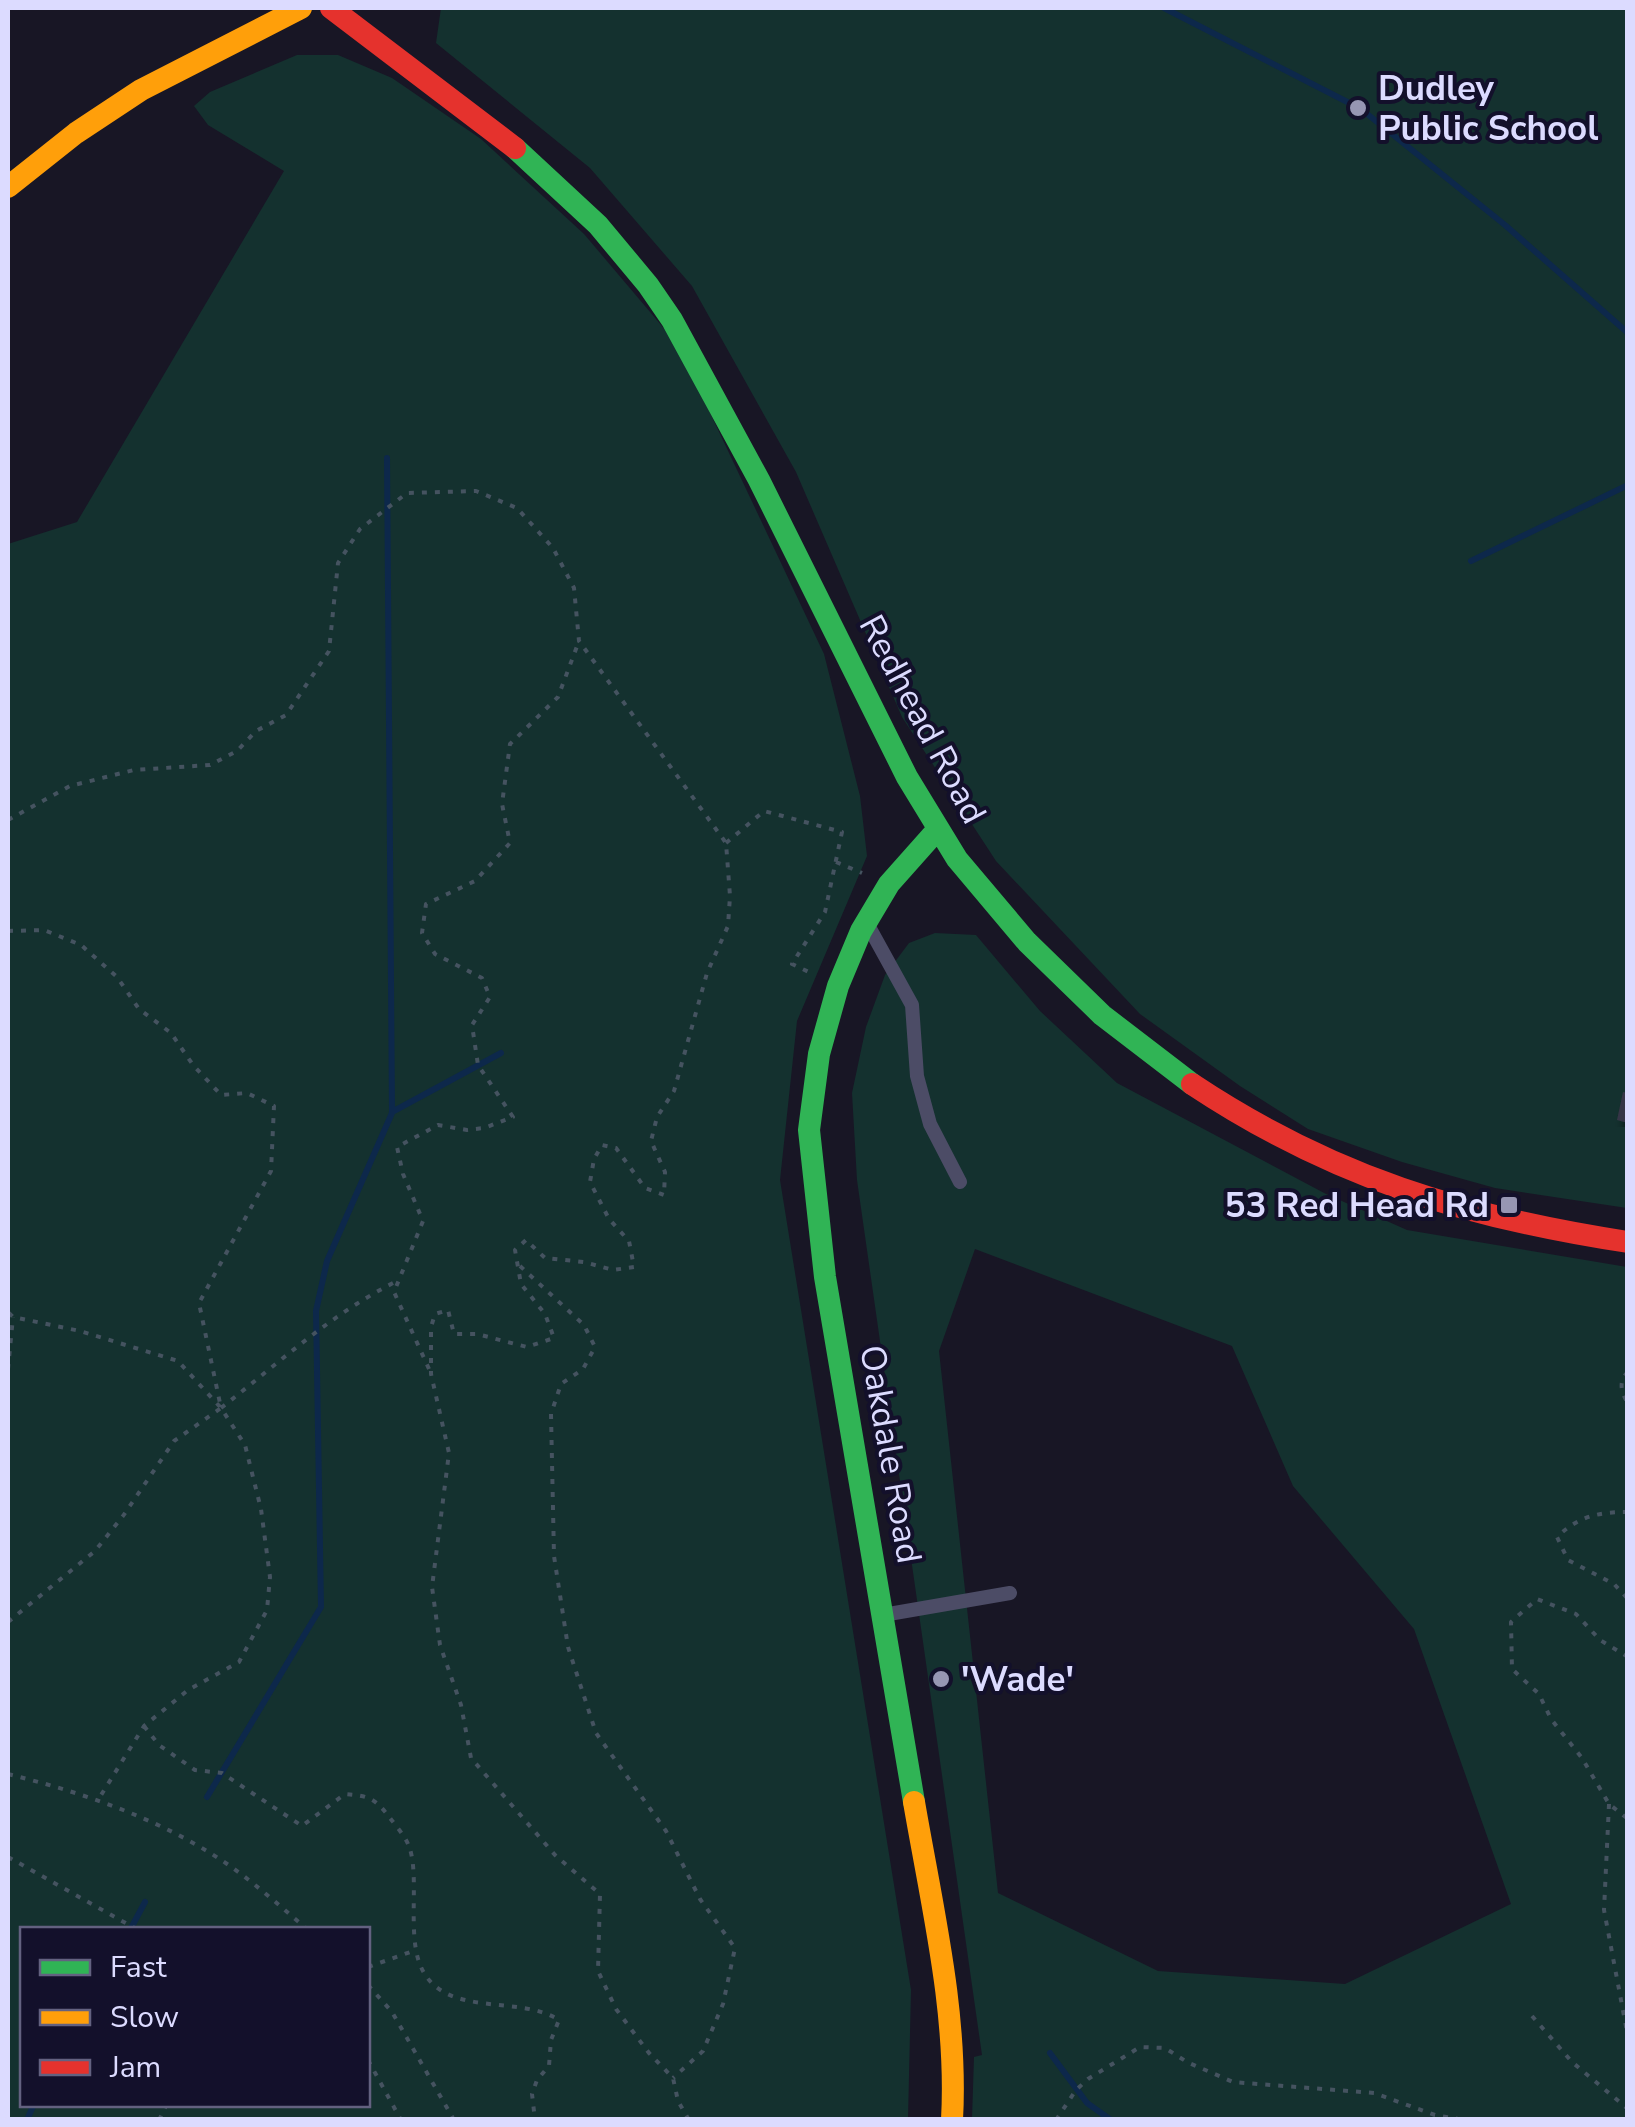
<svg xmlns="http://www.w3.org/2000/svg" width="1635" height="2127" viewBox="0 0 1635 2127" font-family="'Nunito Sans',sans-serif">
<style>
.green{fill:#14312f;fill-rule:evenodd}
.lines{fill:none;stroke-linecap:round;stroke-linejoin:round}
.stream{stroke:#0d284b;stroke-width:6}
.building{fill:#363446;filter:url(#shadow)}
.path{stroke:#455360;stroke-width:4;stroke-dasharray:5 8;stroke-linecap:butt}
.lane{stroke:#4c4c66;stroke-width:14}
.fast{stroke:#30b455;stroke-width:22}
.slow{stroke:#ff9f0a;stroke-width:22}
.jam{stroke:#e5322d;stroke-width:22}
.poi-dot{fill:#9796b3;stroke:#13102b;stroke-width:4}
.labels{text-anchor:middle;stroke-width:8;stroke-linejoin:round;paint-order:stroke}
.poi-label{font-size:35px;font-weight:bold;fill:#dcdbff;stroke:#13102b;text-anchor:start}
.street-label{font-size:35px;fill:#dcdbff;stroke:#13102b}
</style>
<defs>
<filter id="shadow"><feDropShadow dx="6" dy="10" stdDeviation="5" flood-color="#0009"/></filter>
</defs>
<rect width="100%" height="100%" fill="#181625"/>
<path class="green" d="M441 8H1627V1208L1495 1188 1402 1162 1308 1129 1240 1086 1140 1014 996 861 902 717 796 472 692 286 590 168 436 43Z
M297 55H338L392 78 481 139 584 234 678 345 824 654 860 796 867 856 797 1021 780 1180 911 1990 908 2119H8V544L77 522 284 171 208 125 194 106 210 92ZM22 1930H368V2104H22Z
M935 933 976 935 1040 1011 1117 1083 1326 1194 1407 1230 1627 1267V2119H972L974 2057 982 2055 857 1180 852 1093 866 1027 885 975 909 943ZM975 1249 1232 1346 1293 1486 1414 1629 1511 1904 1345 1984 1158 1971 998 1893 939 1351Z"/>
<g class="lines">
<path class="stream" d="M1164 8 1361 109 1505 225 1628 333
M1471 561 1628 485
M392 1112 501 1053
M207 1797 321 1607 316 1311 327 1261 392 1113 387 458
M130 1930 145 1902
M1050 2053 1087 2103 1111 2120
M27 2120 34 2104"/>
</g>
<path class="building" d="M1623 1092 1628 1093V1123L1617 1120Z"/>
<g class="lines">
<path class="path" d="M8 820 70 786 134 770 210 765 237 751 256 731 286 715 329 651 338 563 360 529 407 493 476 491 517 508 553 548 574 588 579 641 726 843 730 896 728 926 707 973 674 1091 657 1117 651 1141 665 1172 664 1195 645 1188 616 1148 602 1145 594 1159 590 1182 609 1219 629 1241 634 1267 613 1270 584 1262 545 1258 526 1240 515 1250 521 1284 545 1314 554 1338 527 1347 477 1334H454L448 1310 435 1314 431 1327V1374L449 1453 432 1587 440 1645 461 1705 471 1758 555 1855 600 1894 598 1971 616 2009 649 2053 673 2078 678 2101 689 2120
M726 843 764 811 842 832 825 912 792 964 811 973
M836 862 862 873
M8 931 44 930 81 945 117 977 139 1009 171 1033 193 1065 221 1095 247 1093 274 1106 271 1171 199 1303 221 1408 178 1361 80 1331 13 1317 8 1312
M520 1266 584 1325 595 1347 583 1369 561 1384 551 1414 554 1556 568 1647 596 1733 666 1831 700 1899 735 1948 723 2004 703 2051 673 2078
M8 1369 13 1317
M429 1369 394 1292 423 1221 403 1174 397 1147 438 1125 467 1130 484 1128 513 1117 478 1065 472 1025 490 997 482 978 435 954 422 933 426 904 475 881 510 843 502 804 510 744 558 697 579 641
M1628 1372C1618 1381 1621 1393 1628 1403
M221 1408C280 1362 332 1313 399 1280
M1628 1512C1598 1512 1579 1516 1557 1537L1568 1560 1614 1584 1628 1599
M8 1622 95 1551 123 1516 174 1441 221 1408 245 1445 261 1509 270 1577 267 1610 239 1662 188 1690 144 1726 98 1800
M1628 1657 1600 1640 1576 1614 1537 1599 1511 1622 1512 1669 1539 1694 1551 1719 1582 1758 1609 1804 1628 1819
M144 1726 159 1745 195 1770 222 1773 302 1826 345 1794C369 1796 375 1798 390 1818 396 1826 404 1835 408 1844 421 1872 406 1934 421 1967 444 2019 519 1994 559 2020L551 2040 549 2066 537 2080 532 2094 535 2120
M8 1774C84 1793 164 1820 230 1866 257 1885 282 1908 308 1930
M1609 1804 1604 1910 1628 2037
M8 1857 138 1930
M368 1967 416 1950
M368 1985 392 2012 454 2120
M1532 2016 1572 2062 1628 2109
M368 2060 401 2120
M159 2120 167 2104
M1056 2120 1076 2090 1088 2079 1140 2047 1165 2048 1187 2062 1233 2082 1374 2093 1435 2115 1464 2120"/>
<path class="lane" d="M869 927 912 1005 917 1076 930 1124 960 1182
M883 1615 1010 1593"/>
<path class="fast" d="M515 148 598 225 648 285 672 320 759 480 907 777 957 859 1027 942 1102 1015 1192 1084
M914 1802 825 1277 809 1130 819 1054 838 986 861 931 889 884 937 830"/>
<path class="slow" d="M8 187 76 133 141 90 301 8
M914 1802C932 1907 958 2013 952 2120"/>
<path class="jam" d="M331 8 515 148
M1192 1084C1332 1177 1464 1217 1628 1242"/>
</g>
<g class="poi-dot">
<circle cx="1358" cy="108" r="10"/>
<rect x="1499" y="1195" width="20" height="20" rx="5"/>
<circle cx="941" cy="1679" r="10"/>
</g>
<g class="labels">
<g class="poi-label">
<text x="1378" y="100">Dudley<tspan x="1378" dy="40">Public School</tspan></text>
<text x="1489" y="1217" text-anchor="end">53 Red Head Rd</text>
<text x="961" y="1691">'Wade'</text>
</g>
<g class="street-label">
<text transform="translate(923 719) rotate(62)" y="12">Redhead Road</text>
<text transform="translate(891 1454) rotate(80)" y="12">Oakdale Road</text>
</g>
</g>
<rect width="1635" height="2127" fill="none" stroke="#dcdbff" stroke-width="20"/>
<rect x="20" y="1927" width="350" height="180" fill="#13102b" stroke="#636180" stroke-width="2.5"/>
<rect x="40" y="1960" width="50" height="15" fill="#30b455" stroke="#636180" stroke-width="2.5"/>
<text x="110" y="1977" font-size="30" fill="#dcdbff">Fast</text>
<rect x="40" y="2010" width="50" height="15" fill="#ff9f0a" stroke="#636180" stroke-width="2.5"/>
<text x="110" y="2027" font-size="30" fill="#dcdbff">Slow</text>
<rect x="40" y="2060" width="50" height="15" fill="#e5322d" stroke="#636180" stroke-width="2.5"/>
<text x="110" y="2077" font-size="30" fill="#dcdbff">Jam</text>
</svg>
